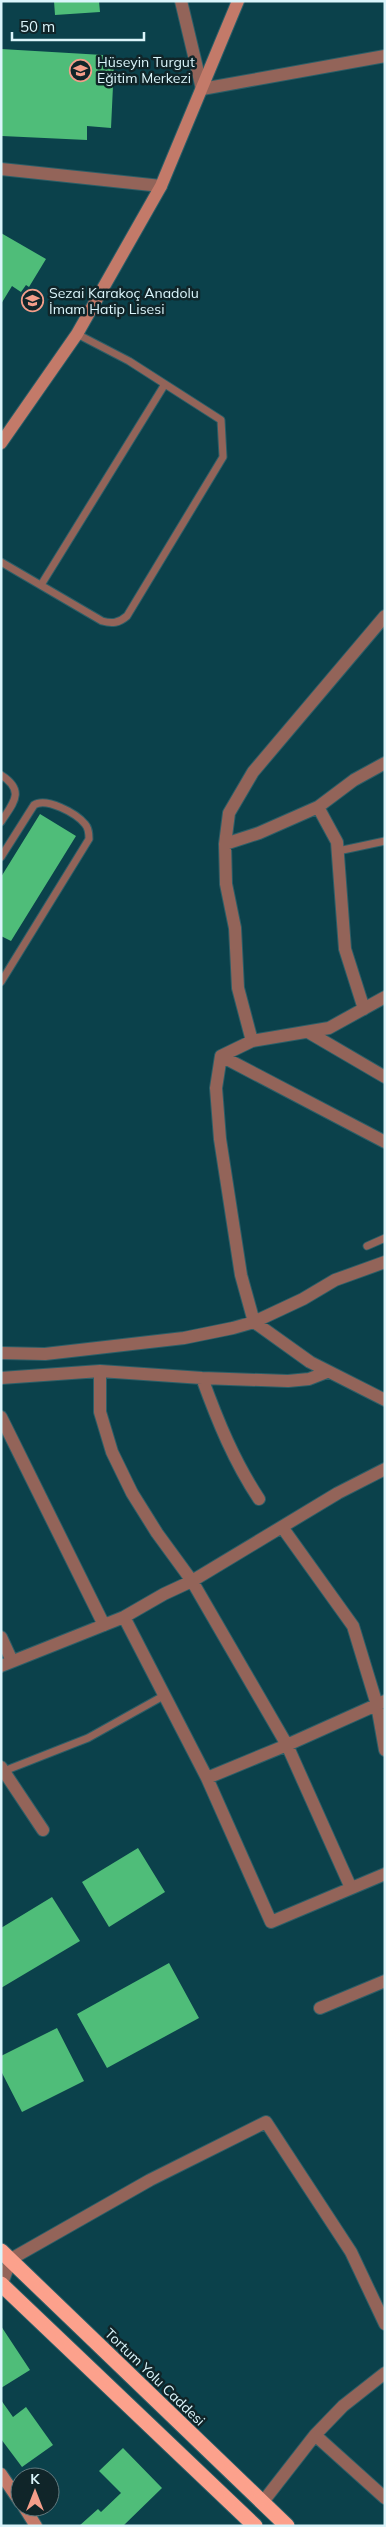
<svg xmlns="http://www.w3.org/2000/svg" width="386" height="2527" viewBox="0 0 386 2527" font-family="Mulish,sans-serif">
<style>
.building{fill:#4fbd79}
.lines{fill:none;stroke-linecap:round;stroke-linejoin:round}
.lane-casing{stroke:#2c5e67;stroke-width:9}
.street-casing{stroke:#2c5e67;stroke-width:14}
.secondary-casing{stroke:#2c5e67;stroke-width:14}
.highway-casing{stroke:#2c5e67;stroke-width:17}
.lane{stroke:#936459;stroke-width:7}
.street{stroke:#936459;stroke-width:12}
.secondary{stroke:#c37a69;stroke-width:12}
.highway{stroke:#fca18c;stroke-width:15}
.labels{text-anchor:middle;stroke-width:5;stroke-linejoin:round;paint-order:stroke}
.poi-label{font-size:14px;fill:#dbf5fb;stroke:#102529;text-anchor:start}
.street-label{font-size:14px;fill:#dbf5fb;stroke:#102529}
</style>
<rect width="100%" height="100%" fill="#0b414b"/>
<path class="building" d="M54 1H99L100 12 55 15Z
M1 49 103 55 102 64 114 65 111 128 87 126V140L2 136Z
M1 233 46 259 29 287 26 285 21 292 12 286 1 304Z
M40 814 76 836 11 941 1 936V877Z
M138 1848 165 1892 109 1927 82 1882Z
M52 1897 80 1941 1 1988V1928Z
M169 1963 199 2018 107 2068 77 2014Z
M57 2028 84 2081 22 2112 1 2071V2056Z
M1 2326 30 2370 1 2388Z
M1 2400 13 2417 26 2407 53 2445 22 2467 1 2439Z
M123 2448 162 2488 123 2526H79L98 2509 101 2512 121 2493 99 2471Z"/>
<g class="lines">
<defs>
<path id="lane" d="M1 562 102 621C112 624 119 623 127 616L223 457 221 420 129 361 77 334
M41 585 165 384
M1 775C26 791 13 803 1 822
M338 851 385 841
M1 857 34 805C46 797 76 813 85 824 89 828 89 834 89 839L1 982
M367 1246 385 1238
M4 1771 88 1738 165 1695"/>
<path id="street" d="M181 1 202 89 385 56
M1 169 161 186
M385 616 253 772 229 813 225 844 226 884 235 928 238 988 252 1041 329 1028 385 997
M318 807 337 842 345 949 364 1009
M225 844 259 833 318 807 354 780 385 763
M308 1032 385 1077
M252 1041 221 1056 216 1088 220 1139 241 1275 254 1322 310 1362 385 1400
M221 1056 385 1142
M1 1353 45 1354 184 1338 233 1328 254 1322 303 1299 335 1280 385 1262
M100 1371V1412L112 1452 132 1493 157 1533 192 1581 287 1745 351 1888
M1 1378 100 1371 202 1378 288 1381 309 1379 327 1372
M202 1378C218 1422 234 1461 259 1499
M1 1417 104 1625
M282 1527 353 1626 377 1705 385 1750
M124 1617 207 1778 271 1922 385 1874
M1 1637 12 1661
M1 1666 124 1617 164 1594 192 1581 338 1493 385 1469
M1 1767 43 1830
M207 1778 287 1745 385 1701
M320 2008 385 1981
M1 2286 11 2259 150 2180 266 2122 351 2252 385 2324
M315 2435 385 2498
M262 2503 315 2435 343 2406 385 2373"/>
<path id="secondary" d="M1 443 77 334 161 186 238 1
M1 2474 20 2502
M24 2507 36 2526"/>
<path id="highway" d="M1 2251 287 2526
M1 2284 255 2526"/>
</defs>
<use href="#lane" class="lane-casing"/>
<use href="#street" class="street-casing"/>
<use href="#secondary" class="secondary-casing"/>
<use href="#highway" class="highway-casing"/>
<use href="#lane" class="lane"/>
<use href="#street" class="street"/>
<use href="#secondary" class="secondary"/>
<use href="#highway" class="highway"/>
</g>
<defs>
<symbol id="school-ring" viewBox="-11 -11 22 22"><circle r="9.5" fill="#102529" stroke="#f49e8a" stroke-width="1.5"/><path d="M0-5L7-2L0 1L-7-2ZM-4 1L0 2.5L4 1V4Q0 6-4 4Z" fill="#f49e8a"/></symbol>
</defs>
<g fill-rule="evenodd">
<use href="#school-ring" x="68" y="58" width="25" height="25"/>
<use href="#school-ring" x="20" y="288" width="25" height="25"/>
</g>
<g class="labels">
<g class="poi-label">
<text x="97" y="67">Hüseyin Turgut<tspan x="97" dy="16">Eğitim Merkezi</tspan></text>
<text x="49" y="298">Sezai Karakoç Anadolu<tspan x="49" dy="16">İmam Hatip Lisesi</tspan></text>
</g>
<g class="street-label">
<text transform="translate(155 2377) rotate(44)" y="5">Tortum Yolu Caddesi</text>
</g>
</g>
<rect width="386" height="2527" fill="none" stroke="#dbf5fb" stroke-width="5"/>
<g transform="translate(35 2492)"><circle r="24" fill="#102529" stroke="#61787d"/>
<path d="M0-4L9 19L0 12L-9 19Z" fill="#f49e8a"/>
<text y="-8" font-size="14" font-weight="bold" text-anchor="middle" fill="#dbf5fb">K</text>
</g>
<path d="M12 32v8h132v-8" fill="none" stroke="#dbf5fb" stroke-width="2.5"/>
<text x="20" y="32" font-size="15" fill="#dbf5fb" stroke="#102529" stroke-width="4" paint-order="stroke">50 m</text>
</svg>
